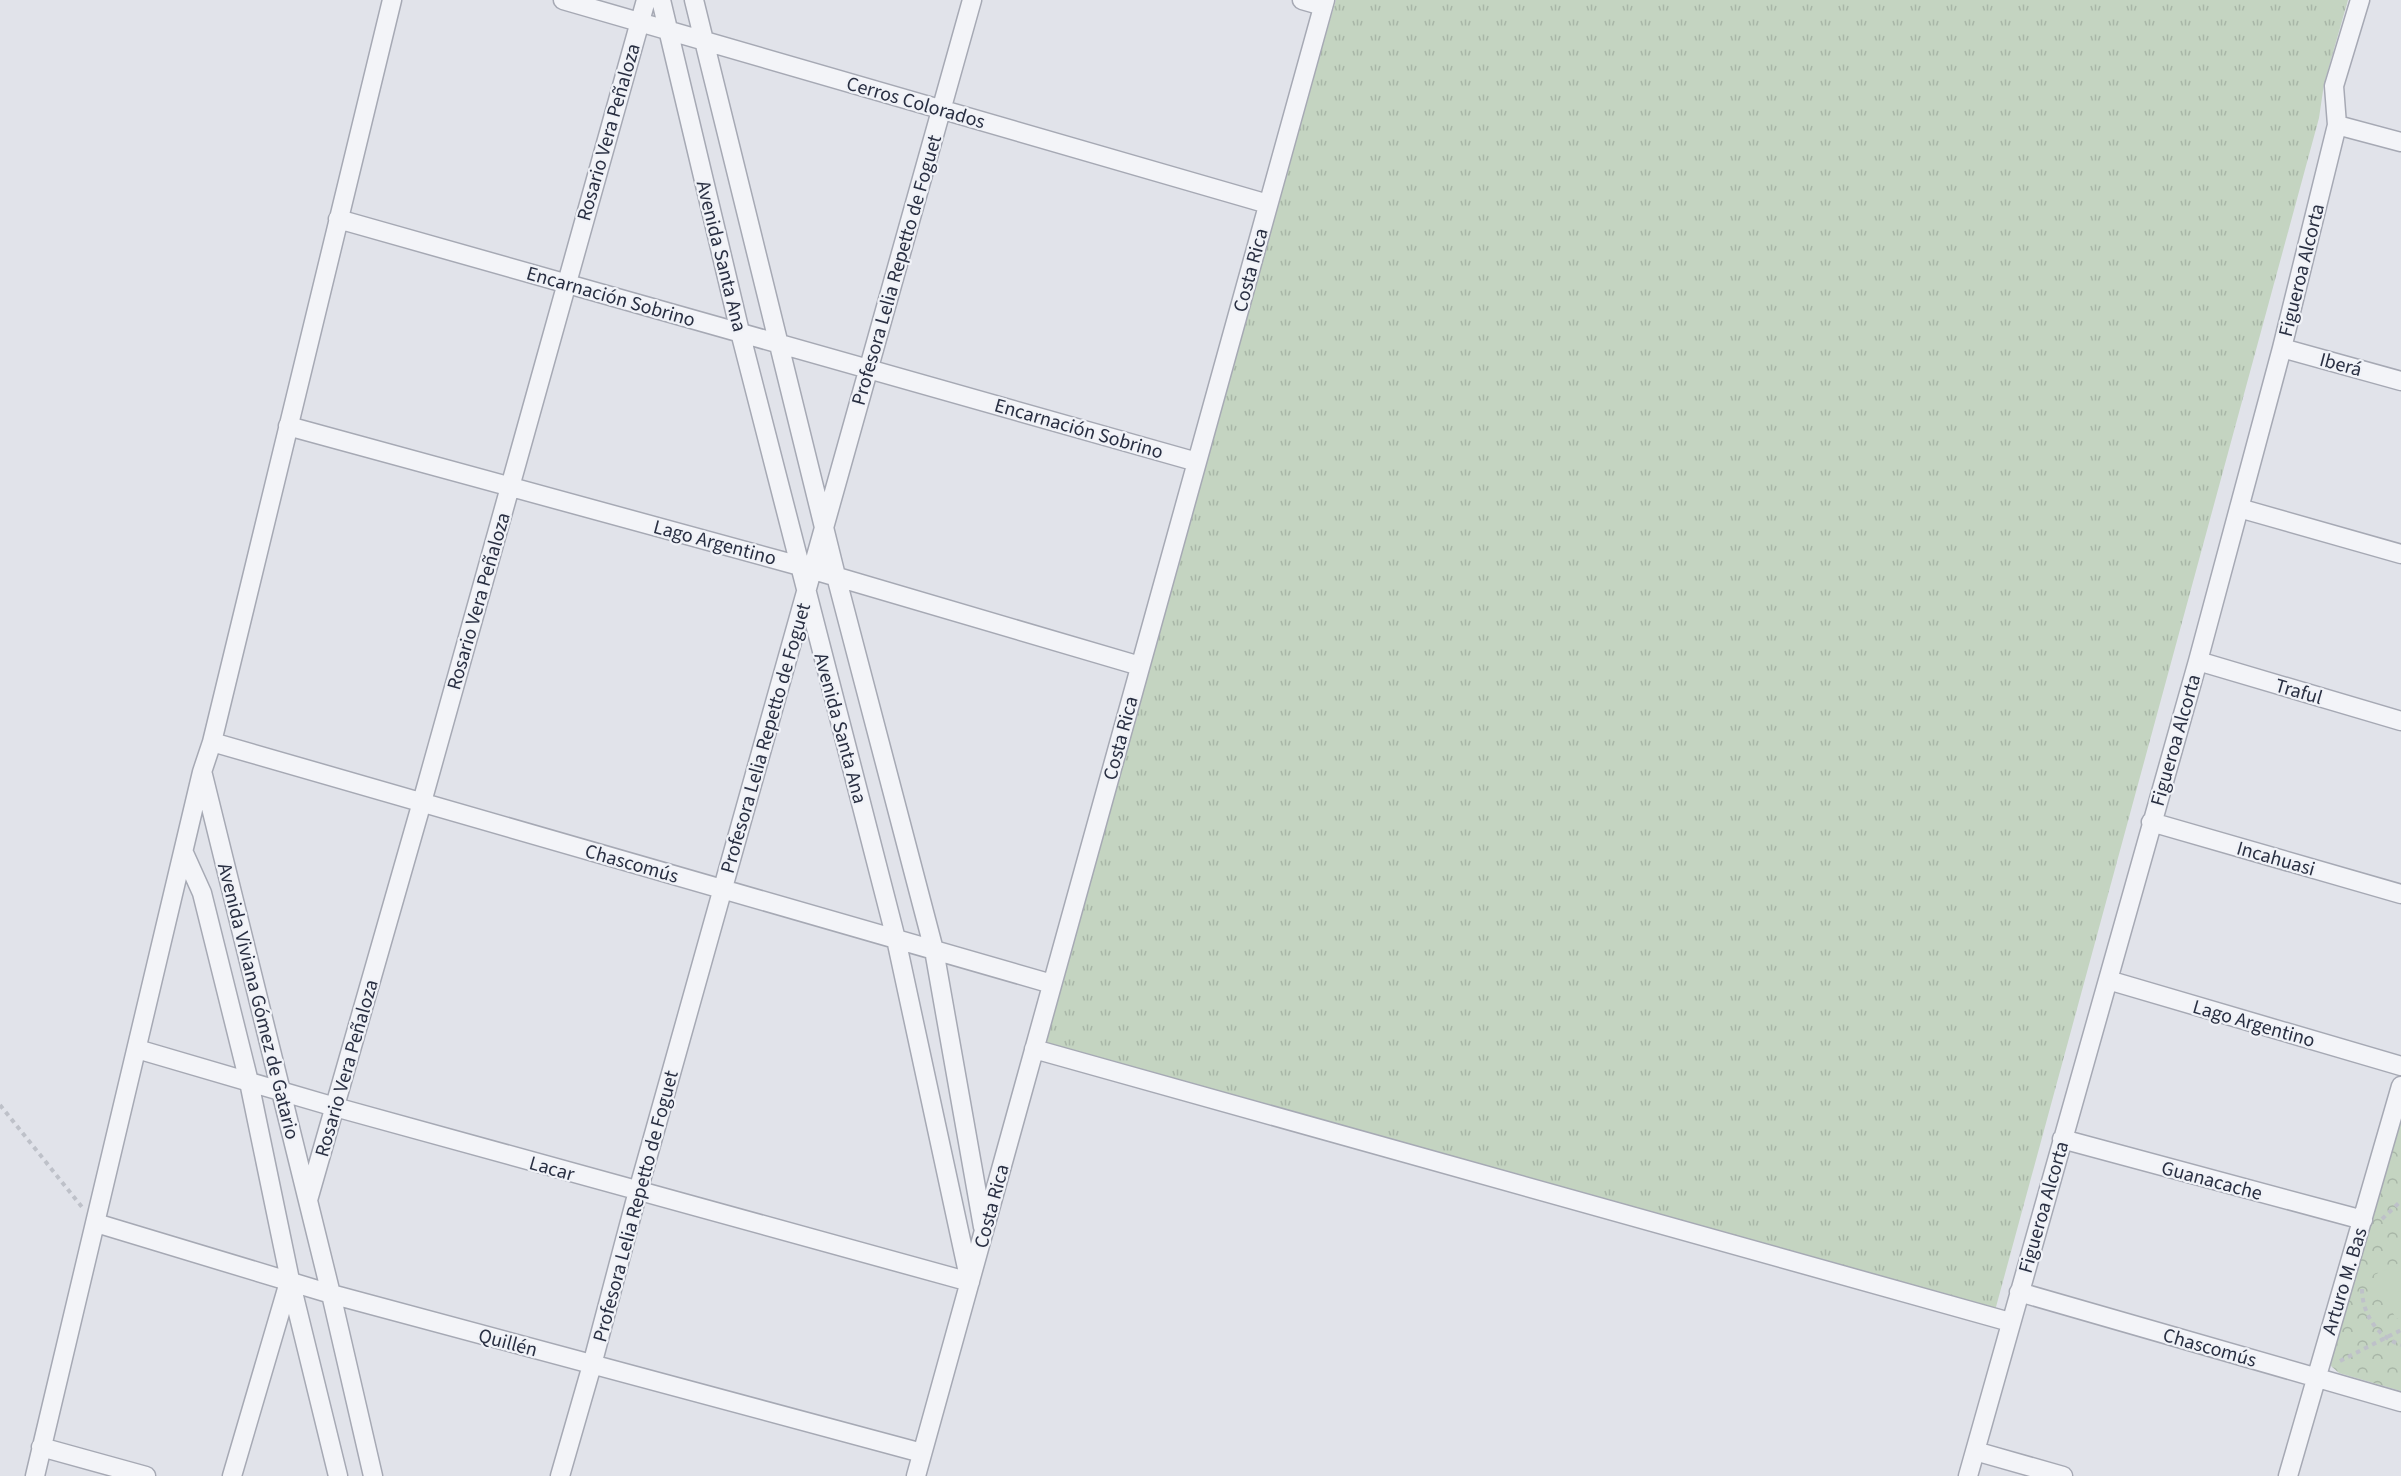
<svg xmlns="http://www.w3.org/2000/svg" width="2401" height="1476" viewBox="0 0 2401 1476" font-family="'Source Sans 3',sans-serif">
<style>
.grass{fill:url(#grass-tufts)}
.park{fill:url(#park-crowns)}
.pitch{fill:#c4d4c1}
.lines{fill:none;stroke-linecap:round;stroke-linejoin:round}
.street-casing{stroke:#a6a9b4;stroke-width:21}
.path{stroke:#bec1c9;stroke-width:4;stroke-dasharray:4.5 4.5;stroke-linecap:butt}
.street{stroke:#f3f4f8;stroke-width:18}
.labels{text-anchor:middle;stroke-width:4.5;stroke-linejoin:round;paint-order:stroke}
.street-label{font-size:20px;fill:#292f42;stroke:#f0f2f7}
</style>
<defs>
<pattern id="grass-tufts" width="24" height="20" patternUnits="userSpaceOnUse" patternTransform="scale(1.5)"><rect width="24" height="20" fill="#c4d4c1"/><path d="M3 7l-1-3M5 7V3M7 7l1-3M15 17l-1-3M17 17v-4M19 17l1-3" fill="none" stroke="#a8b6a7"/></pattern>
<pattern id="park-crowns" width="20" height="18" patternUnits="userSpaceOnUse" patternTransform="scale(1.5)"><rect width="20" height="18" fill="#c4d4c1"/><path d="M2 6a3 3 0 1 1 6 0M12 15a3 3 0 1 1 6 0" fill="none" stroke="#a8b6a7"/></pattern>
</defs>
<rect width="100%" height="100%" fill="#e1e3ea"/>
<path class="grass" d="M1336 0H2348L2324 84 2319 118 1993 1318 1042 1044 1277 200Z"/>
<path class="park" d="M2401 1113V1391L2339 1373 2331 1366V1359Z"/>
<path class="pitch" d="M2401 1262V1317L2396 1319 2374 1275Z"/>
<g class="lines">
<defs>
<path id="street" d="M563 0 1268 204
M694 0 836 576 934 950 983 1227
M1302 0 1323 6
M2337 125 2401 142
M338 219 1197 462
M2282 348 2401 381
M288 426 800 566 1140 666
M2239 508 2401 554
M2198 661 2401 721
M212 742 1052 984
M203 775 331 1294 373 1476
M2151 822 2401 894
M184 853 202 893 249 1082 290 1280 338 1476
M2108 980 2401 1066
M137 1049 335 1107 970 1282 896 939 740 332 661 0
M1034 1049 2010 1322
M2062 1139 2363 1220
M308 1200 422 802 646 0
M96 1223 331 1294 922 1453
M2019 1292 2401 1402
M41 1447 146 1476
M1975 1451 2063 1476
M35 1476 202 772 212 742 392 0
M232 1476 289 1282
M560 1476 592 1365 638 1191 972 0
M916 1476 1325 0
M1968 1476 2198 661 2282 348 2337 125 2334 86 2360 0
M2288 1476 2401 1086"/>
</defs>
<use href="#street" class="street-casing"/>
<path class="path" d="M0 1105 82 1207
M2382 1219 2401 1201
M2362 1289C2362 1313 2377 1337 2401 1345
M2340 1361 2401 1330"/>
<use href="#street" class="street"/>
</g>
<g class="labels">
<g class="street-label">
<text transform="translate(916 102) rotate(16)" y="7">Cerros Colorados</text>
<text transform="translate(608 132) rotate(-74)" y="7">Rosario Vera Peñaloza</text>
<text transform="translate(722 256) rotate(76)" y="7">Avenida Santa Ana</text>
<text transform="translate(896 270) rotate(-74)" y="7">Profesora Lelia Repetto de Foguet</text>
<text transform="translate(1250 270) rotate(-75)" y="7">Costa Rica</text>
<text transform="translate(2301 270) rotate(-76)" y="7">Figueroa Alcorta</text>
<text transform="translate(611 296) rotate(16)" y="7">Encarnación Sobrino</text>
<text transform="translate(2341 364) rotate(15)" y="7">Iberá</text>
<text transform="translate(1079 428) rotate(16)" y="7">Encarnación Sobrino</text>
<text transform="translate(715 542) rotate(15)" y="7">Lago Argentino</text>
<text transform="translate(478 601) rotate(-74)" y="7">Rosario Vera Peñaloza</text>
<text transform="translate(2299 691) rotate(16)" y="7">Traful</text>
<text transform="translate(841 728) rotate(75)" y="7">Avenida Santa Ana</text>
<text transform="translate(765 738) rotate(-74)" y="7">Profesora Lelia Repetto de Foguet</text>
<text transform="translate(1120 738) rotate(-75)" y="7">Costa Rica</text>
<text transform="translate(2175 740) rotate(-74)" y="7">Figueroa Alcorta</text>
<text transform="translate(2276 858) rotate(16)" y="7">Incahuasi</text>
<text transform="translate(632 863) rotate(16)" y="7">Chascomús</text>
<text transform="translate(259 1001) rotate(76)" y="7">Avenida Viviana Gómez de Gatario</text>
<text transform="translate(2254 1023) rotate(16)" y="7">Lago Argentino</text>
<text transform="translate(346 1068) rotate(-74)" y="7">Rosario Vera Peñaloza</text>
<text transform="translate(552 1168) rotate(16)" y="7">Lacar</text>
<text transform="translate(2212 1180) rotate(15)" y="7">Guanacache</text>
<text transform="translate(635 1206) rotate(-75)" y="7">Profesora Lelia Repetto de Foguet</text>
<text transform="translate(991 1206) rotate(-75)" y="7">Costa Rica</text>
<text transform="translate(2043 1207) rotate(-74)" y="7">Figueroa Alcorta</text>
<text transform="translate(2344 1281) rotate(-73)" y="7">Arturo M. Bas</text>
<text transform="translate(508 1342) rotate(15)" y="7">Quillén</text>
<text transform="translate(2210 1347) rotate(16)" y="7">Chascomús</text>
</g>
</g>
</svg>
